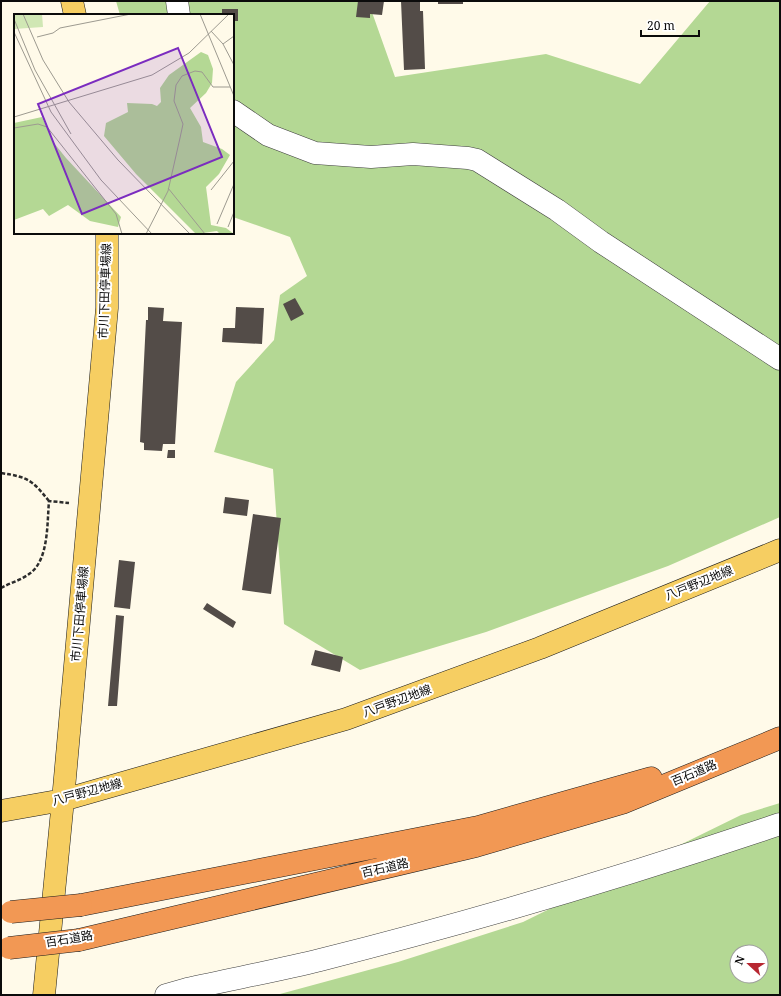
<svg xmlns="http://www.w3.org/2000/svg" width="781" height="996" viewBox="0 0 781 996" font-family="'Noto Serif','Noto Sans JP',serif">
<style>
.forest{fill:#b4d894;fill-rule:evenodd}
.building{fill:#534c48}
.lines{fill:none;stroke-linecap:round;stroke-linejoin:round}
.minor-casing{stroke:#3e3e3e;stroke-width:23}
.major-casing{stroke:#1c1c1c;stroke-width:23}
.highway-casing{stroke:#1c1c1c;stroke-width:23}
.path{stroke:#2d2d2d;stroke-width:2.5;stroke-dasharray:4 2;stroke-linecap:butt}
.minor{stroke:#fff;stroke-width:22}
.major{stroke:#f6ce62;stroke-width:22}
.highway{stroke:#f29854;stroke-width:22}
.highway-bridge-casing{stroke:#1c1c1c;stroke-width:23;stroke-linecap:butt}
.highway-bridge{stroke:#f29854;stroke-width:22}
.labels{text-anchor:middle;stroke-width:4;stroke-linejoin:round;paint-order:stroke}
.street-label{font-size:12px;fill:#0b0b0b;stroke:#fff}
.inset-road{fill:none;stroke:#9d9a90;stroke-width:1}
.view{fill:#7b2cbf;fill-opacity:0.15;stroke:#7b2cbf;stroke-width:2}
.inset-edge{fill:none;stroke:#0b0b0b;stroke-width:2}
</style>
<rect width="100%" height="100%" fill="#fffae9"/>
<path class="forest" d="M116 1H368L395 77 546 54 640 84 710 1H780V517L668 566 486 632 360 670 284 624 273 469 214 452 236 382 274 340 280 295 307 276 290 237 233 217V15H120Z
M780 803V995H272L280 994 398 962 523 922 741 815ZM737 952H761V976H737Z"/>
<path class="building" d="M358 1H384L382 15 370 14V18L356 17Z
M401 1H420V11H423L425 69 404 70Z
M438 1H463V4H438Z
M222 9H238V21H233V15H222Z
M295 298 304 314 291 321 283 304Z
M148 307 164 308 163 321 182 322 175 444H163L162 451 144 450V443L140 442 146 320H148Z
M236 307 264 308 262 344 222 342 223 328H235Z
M168 450H175V458H167Z
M225 497 249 500 247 516 223 513Z
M253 514 281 518 271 594 242 590Z
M119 560 135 562 130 609 114 607Z
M207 603 236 622 233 628 203 609Z
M116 615 124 616 117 706H108Z
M315 650 343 657 340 672 311 665Z"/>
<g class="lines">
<defs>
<path id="minor" d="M177 1 179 15
M233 111 268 135 315 153 371 157 413 154 468 158 477 160 557 210 601 242 780 359
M166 995 187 989C231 979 276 971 320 960 475 921 629 875 780 824"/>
<path id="major" d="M72 1 75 15
M1 811 63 800 346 719 540 648 780 550
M44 995 63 800 107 308V233"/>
<path id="highway" d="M81 905 478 827 651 778
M79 940 476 846 622 803 780 738"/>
</defs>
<use href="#minor" class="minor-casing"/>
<use href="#major" class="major-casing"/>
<use href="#highway" class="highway-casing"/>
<path class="path" d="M1 473C28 477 32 480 49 501
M1 588C10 583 21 580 29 574 49 561 47 523 49 501L69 503"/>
<use href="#minor" class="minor"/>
<use href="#major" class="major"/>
<use href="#highway" class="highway"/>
<defs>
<path id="highway-bridge" d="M11 912 81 905
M9 948 79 940"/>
</defs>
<use href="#highway-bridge" class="highway-bridge-casing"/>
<use href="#highway-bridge" class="highway-bridge"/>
</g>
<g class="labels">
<g class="street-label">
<text transform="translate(105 291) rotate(-88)" y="4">市川下田停車場線</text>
<text transform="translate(699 583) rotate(-22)" y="4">八戸野辺地線</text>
<text transform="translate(80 614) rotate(-85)" y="4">市川下田停車場線</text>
<text transform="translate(397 701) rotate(-20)" y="4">八戸野辺地線</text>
<text transform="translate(694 773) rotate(-23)" y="4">百石道路</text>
<text transform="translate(87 792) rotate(-15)" y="4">八戸野辺地線</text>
<text transform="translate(385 868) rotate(-13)" y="4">百石道路</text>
<text transform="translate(69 939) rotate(-9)" y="4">百石道路</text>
</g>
</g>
<g transform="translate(14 14)">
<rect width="220" height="220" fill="#fffae9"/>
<path d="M0 0H28L29 13 0 15Z" fill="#d0e7b4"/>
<path d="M187 38 194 41 199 55 198 69 192 79 176 94 187 113 189 128 208 135 216 141 205 160 192 173 197 211 212 214 220 220H206L203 217 182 220 122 160 90 122 92 109 114 98 113 89 138 90 143 92 147 88 146 74 155 61ZM28 103 40 129 52 144 107 203 104 213 76 207 54 191 35 202 29 195 0 206V109Z" fill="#b4d894"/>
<path class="inset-road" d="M9 0 29 46 55 88 104 146 176 220M186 0 220 82M0 5 21 56 57 120M197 17 209 30 220 51M0 18 37 98 87 166 138 220M23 23 39 19 46 14 117 0M209 30 220 22M0 103 138 61 175 39 215 0M0 114 24 110 33 113 102 200 108 220M154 174 191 220M197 176 220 147M203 210 220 170M214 213 220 198M132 220 154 177 166 124 169 110 160 87 162 71 168 62 181 57 188 58 199 73H216"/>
<path class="view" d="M164 34 208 143 68 200 24 90Z"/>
<rect width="220" height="220" class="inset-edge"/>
</g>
<rect width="781" height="996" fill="none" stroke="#0b0b0b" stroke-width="4"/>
<g transform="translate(749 964) rotate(292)"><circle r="19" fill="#ffffff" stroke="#9d9d9d"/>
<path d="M0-3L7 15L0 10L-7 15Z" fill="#b72731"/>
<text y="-6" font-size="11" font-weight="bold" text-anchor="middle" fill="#0b0b0b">N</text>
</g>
<path d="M641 30v6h58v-6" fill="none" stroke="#0b0b0b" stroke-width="2"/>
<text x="647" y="30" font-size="12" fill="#0b0b0b" stroke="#ffffff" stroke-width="3" paint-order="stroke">20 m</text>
</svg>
